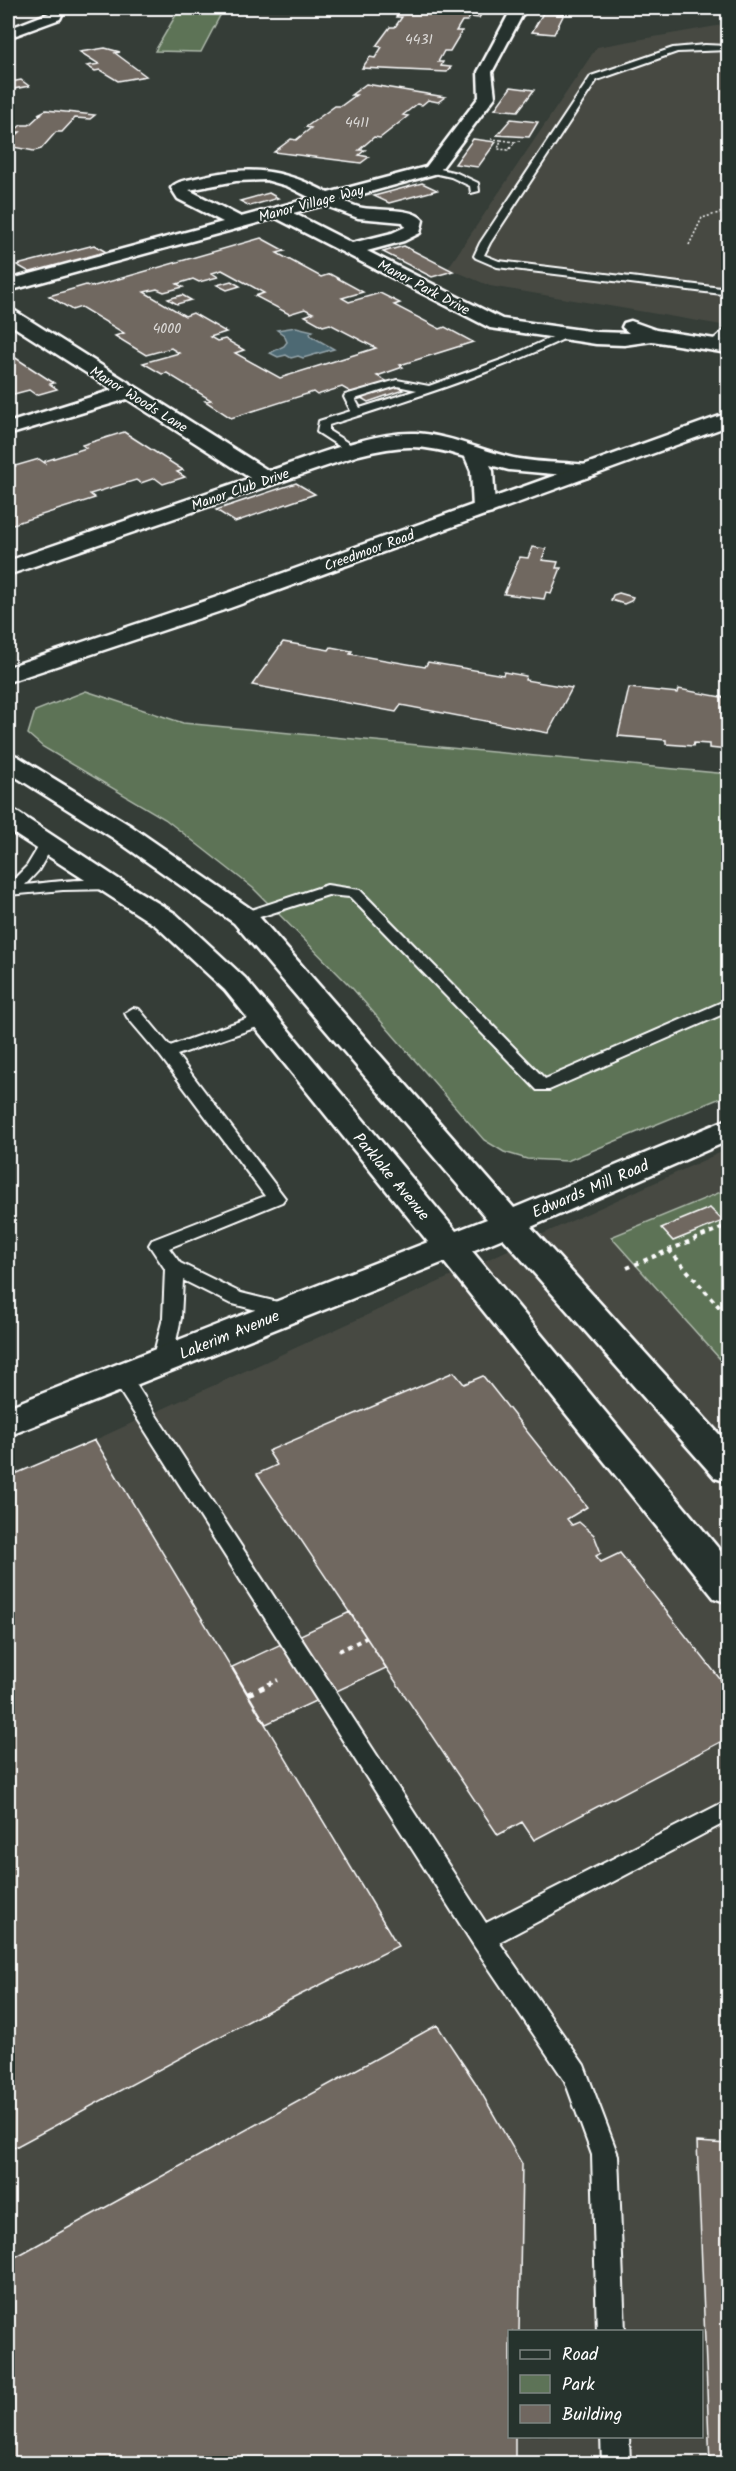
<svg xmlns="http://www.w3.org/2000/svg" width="736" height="2471" viewBox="0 0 736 2471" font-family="Kalam,sans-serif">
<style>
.built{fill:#474a43;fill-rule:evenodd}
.green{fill:#5d7357;stroke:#aeb9ab;stroke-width:1.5}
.water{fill:#4e6973;stroke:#95a5ab;stroke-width:1.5}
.building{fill:#706760;stroke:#fff;stroke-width:1.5;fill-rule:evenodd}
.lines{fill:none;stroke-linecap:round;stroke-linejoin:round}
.lane-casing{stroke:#fff;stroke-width:4}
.street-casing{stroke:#fff;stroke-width:5}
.primary-casing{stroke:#fff;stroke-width:5}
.path-far2{stroke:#fff;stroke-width:1.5;stroke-dasharray:2 2;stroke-linecap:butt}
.path-far1{stroke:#fff;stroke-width:4;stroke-dasharray:4.5 4.5;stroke-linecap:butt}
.path{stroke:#fff;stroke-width:5;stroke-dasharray:6 6;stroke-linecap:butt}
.lane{fill:#26332d;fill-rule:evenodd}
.street{fill:#26332d;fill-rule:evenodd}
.primary{fill:#26332d;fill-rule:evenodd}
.labels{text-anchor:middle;stroke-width:4.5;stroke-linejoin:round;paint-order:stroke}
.number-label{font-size:14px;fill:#dbd9d7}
.far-street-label{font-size:14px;fill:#fff;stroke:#26332d}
.street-label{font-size:16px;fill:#fff;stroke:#26332d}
</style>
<rect width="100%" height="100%" fill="#353d37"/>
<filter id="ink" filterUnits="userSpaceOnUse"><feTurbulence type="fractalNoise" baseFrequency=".0167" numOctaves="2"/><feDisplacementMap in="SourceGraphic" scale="12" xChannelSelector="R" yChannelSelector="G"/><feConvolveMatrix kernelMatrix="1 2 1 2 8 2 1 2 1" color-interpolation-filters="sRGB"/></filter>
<g filter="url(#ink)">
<path class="built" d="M728 24V326L490 286 448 268 597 47Z
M728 1149V2463H8V1480ZM510 2332H702V2436H510Z"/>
<path class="green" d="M180 8H224L201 52 155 51Z
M86 691 183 723 728 774V1095L567 1161 527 1159 504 1152 484 1140 353 989 253 888 165 819 43 747 28 734 35 711Z
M728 1189V1368L611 1237Z"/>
<path class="water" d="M296 327 313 331 310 333 311 336 334 349 303 358 298 356 291 358 286 355 278 357 270 353 284 346 287 342 284 335 277 330Z"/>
<path class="building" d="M87 8H117L112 14 87 13 90 8Z
M402 8 473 11 482 13 479 18 470 17 467 21H462L456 31H462L450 51H444L438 62H443L441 66 451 67 447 72 362 68 370 57 375 58 382 47 376 46 390 27H395L402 17H396Z
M543 13 564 14 554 34 532 32Z
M105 48 120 52 115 53 146 76 118 81 100 70 95 71 87 66 99 64 80 52Z
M8 76 12 80H10L11 82 21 80 29 86 8 90Z
M366 84 445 97 438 102 428 100 422 105 417 104 403 115 408 116 380 138 374 137 359 150H365L359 155 369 157 361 163 274 152 291 139 296 140 311 128 306 127 335 106H341L356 95H351Z
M511 87 534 90 518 111 495 109Z
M46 110 95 115 90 119 75 118 62 132H56L41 149 34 151 8 146V143L20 132H13L21 125H29L41 114H38Z
M511 119 538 122 529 137 497 135Z
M473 139 496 142 478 167 455 164Z
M422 183 437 190 389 203 374 196Z
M269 193 278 198 250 206 240 201Z
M261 238 285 251 277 253 321 277 330 274 363 292 342 298 349 302 380 293 400 303 394 305 440 329 445 327 473 342 400 365 403 367 377 376 403 390 368 402 342 387 317 395 313 392 231 418 205 401 211 400 167 373 162 374 143 363 179 353 171 348 146 355 115 336 124 333 81 307 72 310 49 296 86 285 91 287ZM222 270 264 293 255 296 289 314 305 309 313 313 305 316 323 326 330 324 376 348 280 378 235 353 244 350 225 339 217 341 210 337 226 332 193 313 185 316 144 292 157 289 164 292 183 287 177 284 193 279 199 282 218 277 212 273Z
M94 245 108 253 31 273 17 265Z
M404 246 453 271 432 277 383 252Z
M231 281 240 286 227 290 217 285Z
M182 295 191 300 177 304 168 299Z
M8 353 54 383 50 384 57 389 36 395 29 390 14 394 8 392Z
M124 432 183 470 177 472 185 477 163 484 155 478 141 483 136 480 90 494 95 498 10 525 8 523V468L39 459 45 463V461L86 448 82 445Z
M296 483 315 494 235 522 216 510Z
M532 547 546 549 542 560 558 562 556 568H561L551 593 546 592 544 599 504 594 520 557 528 558Z
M619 593 633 597 631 601 624 604 611 600 613 595Z
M283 642 329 650 331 647 352 651 350 654 425 667 428 662 503 675 504 672 526 676 525 680 572 688 548 733 401 705 396 712 252 685Z
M629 688 678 693 679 689 726 698 728 695V750L709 748V744L694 743 693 746 666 744V740L618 736Z
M710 1208 723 1221 673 1241 661 1228Z
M454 1372 464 1384 483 1376 587 1507 567 1519 572 1525 579 1522 594 1535 601 1553 596 1556 601 1562 620 1553 728 1689V1708L723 1711 728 1718V1738L534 1840 522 1822 498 1835 257 1474 277 1465 268 1451Z
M95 1440 398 1946 260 2015 8 2151V1477Z
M350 1612 386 1668 266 1724 232 1667Z
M437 2025 475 2082 522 2164 519 2332H510V2436H515V2464H8V2261Z
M697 2142 728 2144V2464H710Z"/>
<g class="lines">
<defs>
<path id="lane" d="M705 45 728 46V50L677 52 597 80 490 243 484 255 499 261 721 288 728 285V292L722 294 497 267 476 258 474 256 480 243 591 76 673 48Z
M432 167 457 173 478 183 479 191 471 193 470 186 451 177 429 172V168Z
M728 327V335L717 347H709V343Z
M566 331 571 334 570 336C492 374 411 399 329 425V431L356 448V452H348L317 432 319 421 351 411 344 397 345 395 397 380 429 386 504 359ZM397 386 417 390 360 408 355 399Z
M47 840 54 844 38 871 25 885C42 883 107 874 118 886L115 889 63 890 8 895V885L27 866 42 841Z
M327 885 360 890 545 1079 722 1002 728 1001V1012L549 1090H537L350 897 328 895 244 922 236 917 239 914Z
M133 1008 139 1009 170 1046 257 1015 263 1014 271 1019 269 1023 177 1055 285 1198 282 1202 169 1248 180 1263 241 1293 294 1306 296 1311 294 1316 287 1318 229 1303 183 1280 181 1318 172 1360 169 1365 162 1367 155 1365 152 1360 163 1318 165 1269 149 1245 152 1240 265 1196 161 1057 127 1017 125 1013Z
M121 1370 128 1372 486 1923 728 1800V1821L499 1942 584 2065 618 2155 625 2332H597L592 2155 565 2081 474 1946 114 1382 111 1377 114 1372Z
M601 2436H629L630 2464H602Z"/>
<path id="street" d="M51 8H65L60 19 8 38V29L49 13Z
M512 8H526L492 72 495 97 438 173 341 200C348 203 356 207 363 208 378 211 413 207 423 220L420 233 404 241 367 251 502 319 596 332 629 333 622 327 624 323 631 321 656 330 728 341V353L652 341 624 345 596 344 490 328 276 218 8 291V280L223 222 178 199 171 188C176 181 188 180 196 178 247 165 282 168 328 193L426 167 479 97 478 72ZM266 180 287 186 311 198 241 217 189 190 236 181ZM324 205 358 218 403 222 405 227 392 233 352 243 293 213Z
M8 309 15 311 269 471C311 457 372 431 416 433 448 435 478 449 509 457 533 463 562 462 587 465L594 467 598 471 594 475 587 477 509 470 490 465 493 471 495 508 492 513 484 515 476 513 473 508 471 471 465 457C423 444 402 444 359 455L8 575V561L250 478 127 399 8 435V423L113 390 8 323Z
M8 753 17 756 131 826 254 911 514 1208 728 1119V1141L531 1227 728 1444V1482L715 1478 503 1238 472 1251 728 1560V1603L714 1598 444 1262 8 1436V1407L428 1242 225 990 156 926 8 830V810L17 812 120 880 176 914 245 978 456 1231 487 1219 234 923 113 838 8 772Z"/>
<path id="primary" d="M728 413V426L230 608 8 682V667L214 598Z"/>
</defs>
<use href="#lane" class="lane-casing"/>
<use href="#street" class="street-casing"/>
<use href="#primary" class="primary-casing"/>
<path class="path-far2" d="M491 139 501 140 498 149 509 150 515 142 520 141
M501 140 515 142
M689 245 702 218 726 211 728 200"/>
<path class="path-far1" d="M669 1250 728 1317
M627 1268 728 1225
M339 1651 366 1638
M260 1688 278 1680"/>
<path class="path" d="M248 1694 264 1687"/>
<use href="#lane" class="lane"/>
<use href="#street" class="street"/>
<use href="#primary" class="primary"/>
</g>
</g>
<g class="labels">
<g class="number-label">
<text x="419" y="44">4431</text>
<text x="357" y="127">4411</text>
<text x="167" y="333">4000</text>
</g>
<g class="far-street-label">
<text transform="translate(311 203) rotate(-15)" y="5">Manor Village Way</text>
<text transform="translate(424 287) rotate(28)" y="5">Manor Park Drive</text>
<text transform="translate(139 399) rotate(32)" y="5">Manor Woods Lane</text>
<text transform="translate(240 489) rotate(-19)" y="5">Manor Club Drive</text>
<text transform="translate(369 550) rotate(-20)" y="5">Creedmoor Road</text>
</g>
<g class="street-label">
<text transform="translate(392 1176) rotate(50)" y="6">Parklake Avenue</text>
<text transform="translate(590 1188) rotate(-23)" y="6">Edwards Mill Road</text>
<text transform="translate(229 1334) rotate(-22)" y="6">Lakerim Avenue</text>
</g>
</g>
<rect width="736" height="2471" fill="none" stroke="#26332d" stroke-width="30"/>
<rect x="15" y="15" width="706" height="2441" fill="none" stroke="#fff" stroke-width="2" filter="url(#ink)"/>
<rect x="508" y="2330" width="195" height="108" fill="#26332d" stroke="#7d8581" stroke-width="1.5"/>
<rect x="520" y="2350" width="30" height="9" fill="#26332d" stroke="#7d8581" stroke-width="1.5"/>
<text x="562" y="2360" font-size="18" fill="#ffffff">Road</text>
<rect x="520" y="2375" width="30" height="18" fill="#5d7357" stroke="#7d8581" stroke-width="1.5"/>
<text x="562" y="2390" font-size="18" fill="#ffffff">Park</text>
<rect x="520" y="2405" width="30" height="18" fill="#706760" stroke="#7d8581" stroke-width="1.5"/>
<text x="562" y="2420" font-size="18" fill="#ffffff">Building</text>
</svg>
